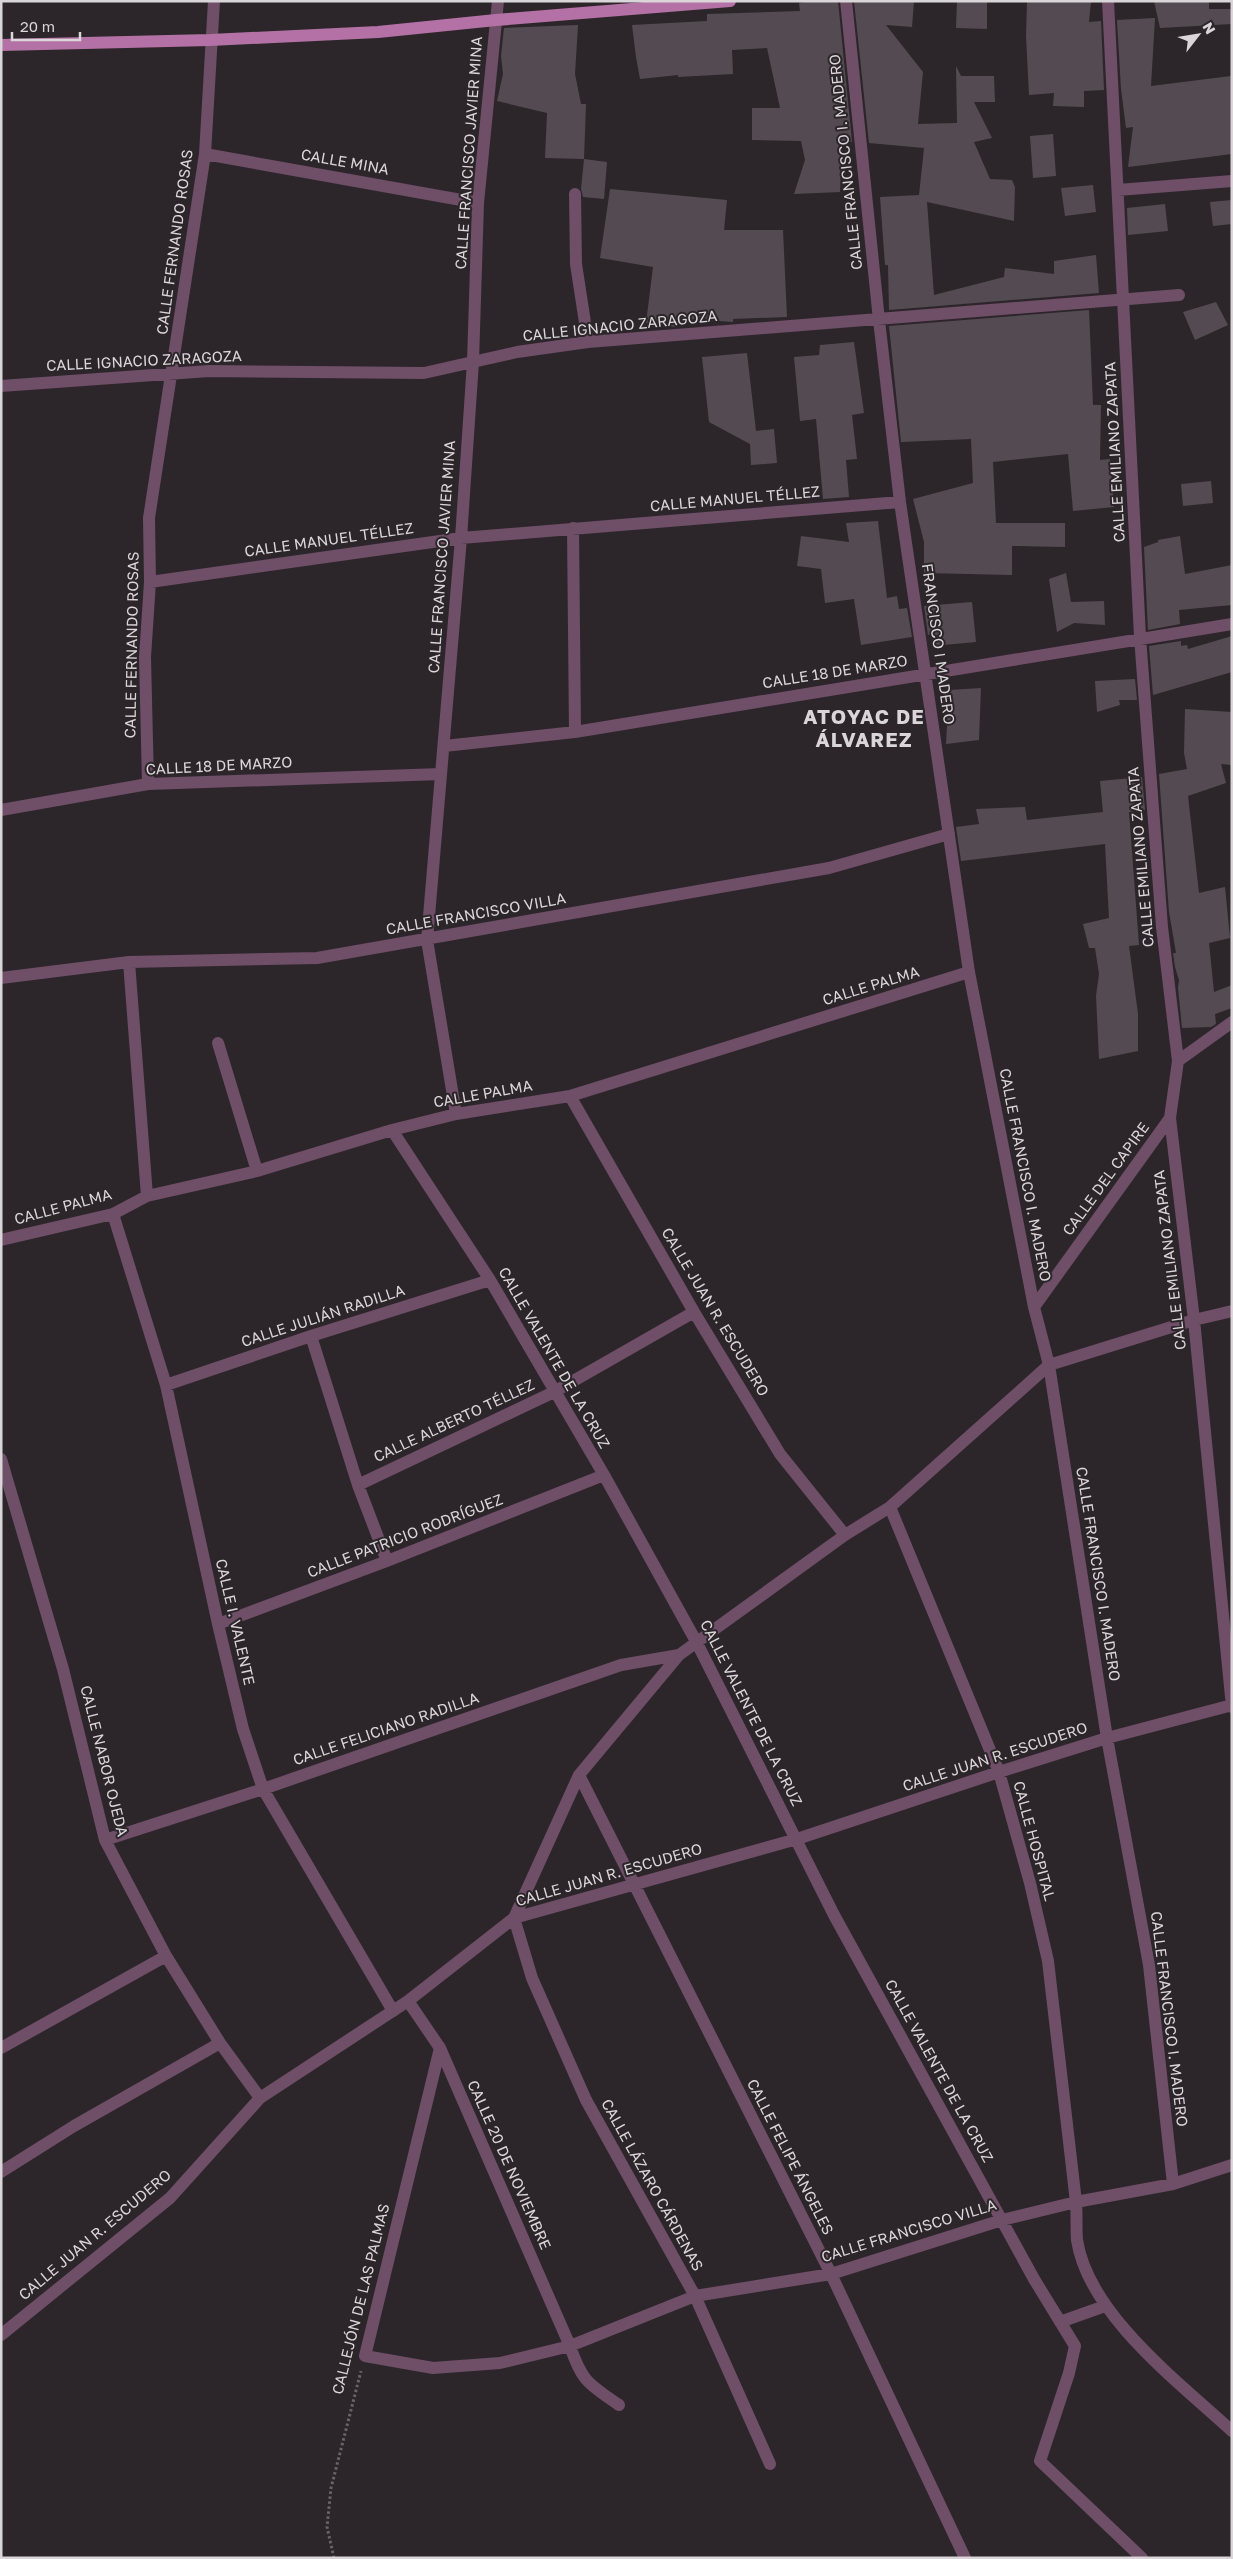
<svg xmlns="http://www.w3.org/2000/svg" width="1233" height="2559" viewBox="0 0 1233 2559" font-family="'Golos Text',sans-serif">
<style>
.building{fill:#534b51}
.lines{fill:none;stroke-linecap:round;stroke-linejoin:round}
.path{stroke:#696467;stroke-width:3;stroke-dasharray:2.5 2.5;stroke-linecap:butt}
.minor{stroke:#6f4e67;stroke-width:12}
.primary{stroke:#b471a6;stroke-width:12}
.labels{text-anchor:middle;stroke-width:4;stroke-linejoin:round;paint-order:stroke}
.street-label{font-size:15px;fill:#d9d5d8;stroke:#2c262a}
.district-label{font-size:20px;font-weight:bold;letter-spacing:1px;fill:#d9d5d8;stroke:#2c262a}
</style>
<rect width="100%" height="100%" fill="#2c262a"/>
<path class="building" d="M810 1H838L852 142 842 141 840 192 794 194 805 160 801 141 752 140V108H780L767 48 732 50 733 74 678 77V75L640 79 636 57 632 25 707 21V14L800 11 799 3Z
M854 1H914L912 27 886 25 923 72 918 124 957 123 956 66 961 76H994L995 102H974L992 138 974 142 990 179 1012 180 1015 187 1014 221 927 202 934 295 1004 277 1005 268 1054 274V261L1096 255 1099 293 889 310 888 265H885L880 197 919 195 924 148 869 143Z
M957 1H987V29L956 28Z
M1027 1H1091L1089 22 1101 21 1104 90 1084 91V107L1053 106 1054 93 1029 95 1026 36Z
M1154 1H1209V9H1232V24L1160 28Z
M1155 18 1151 86 1231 76 1232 154 1128 167 1133 127 1126 128 1121 89 1117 20Z
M578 25 575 74 581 104H586L584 159 545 158 547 113 497 101 503 74 501 56 504 28Z
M1053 134 1056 176 1033 178 1030 136Z
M584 159 607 162 604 199 583 197 581 189Z
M1093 185 1096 212 1065 216 1061 188Z
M610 189 727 200 724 230H783L787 317 733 319V322L677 318 676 327 646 323 653 267 600 258Z
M1232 200V224L1213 226 1210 202Z
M1165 204 1168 231 1128 235 1127 208Z
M1216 302 1228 325 1195 340 1183 312Z
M1089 310 1093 405H1101L1100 460 1110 459 1114 507 1073 511 1068 454 993 462 996 523H1065V547L1012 546V575L924 573V542L913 499 973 483 971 439 901 442 889 326Z
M854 342 864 413 852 415 857 459 846 460 849 497 823 499 816 419 800 421 794 357 819 355 820 345Z
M747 353 756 431 774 429 777 463 751 465 750 444 709 422 702 357Z
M1211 481 1213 503 1183 506 1181 484Z
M878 521 887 598 897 596 899 609 907 608 912 637 861 645 854 599 825 603 821 569 797 566 801 536 849 542 846 523Z
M1180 536 1185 574 1232 565V605L1179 610 1180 624 1148 630 1144 547 1158 542V540Z
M1066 573 1071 602 1104 601 1105 625 1074 623 1057 632 1049 579Z
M972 602 976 642 933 646 932 634 928 635 924 606Z
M1232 636V672L1153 695 1149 646 1181 641V646L1187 645 1188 649Z
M1135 679 1137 700H1119L1120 705 1097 712 1095 681Z
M981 688 979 740 946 744 949 690Z
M1185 709 1232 712V765L1221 764 1226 783 1188 796 1199 893 1225 887 1230 938 1209 943 1214 992 1232 985V1008L1215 1014 1216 1024 1211 1027 1182 1028 1178 988 1179 980 1175 967 1173 953H1176L1169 912 1159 774 1187 769 1184 753Z
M1142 777 1145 810 1129 812 1139 945 1129 946 1138 1014V1051L1099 1059 1096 996 1099 974 1095 948H1089L1083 924 1109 918 1105 844 961 861 956 827 979 824 976 809 1025 807 1027 820 1103 812 1100 781Z"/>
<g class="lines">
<path class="path" d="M334 2558 327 2527 331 2488 361 2371"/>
<path class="minor" d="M846 1 879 320 900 502 969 972 1034 1307 1049 1365 1107 1738 1149 1965 1173 2184
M1108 1 1140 637 1162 927 1178 1061 1170 1118 1194 1320 1232 1707
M205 154 478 203
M1118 190 1232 181
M575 194 576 264 588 342
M1 386 209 371 424 373 517 352 588 342 1179 295
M573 528 575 732
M150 582 461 538 900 502
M444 746 575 732 1232 624
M148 784 145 657 150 582 149 518 205 154 214 1
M1 810 148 784 441 774
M129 962 147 1196
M1 978 129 962 317 958 829 868 949 834
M218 1043 257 1171
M1178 1061 1232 1022
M570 1096 694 1312 780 1454 845 1535
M456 1114 427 940 461 538 473 362 478 203 498 1
M392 1130 490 1280 604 1475 697 1643 834 1915 1034 2279 1075 2346 1069 2373 1040 2461 1142 2558
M113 1214 166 1385 218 1624 243 1729 263 1789 393 2011
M1 1240 113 1214 147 1196 257 1171 392 1130 456 1114 570 1096 969 972
M1034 1307 1170 1118
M311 1336 358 1485 387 1561
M166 1385 311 1336 490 1280
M1 1459 63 1669 105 1840 166 1956 220 2043 260 2098
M358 1485 554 1392 694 1312
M890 1507 999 1772 1030 1883 1048 1961 1076 2202C1077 2214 1076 2228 1077 2240 1088 2314 1180 2383 1232 2431
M218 1624 387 1561 604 1475
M579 1775 831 2274 965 2558
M105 1840 263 1789 621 1665 679 1655
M514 1918 579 1775 679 1655 845 1535 890 1507 1049 1365 1194 1320 1232 1311
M514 1918 532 1978 586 2100 695 2296 770 2464
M408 2001 440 2048 570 2346C582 2382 589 2384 619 2405
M1 2048 166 1956
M440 2048 365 2356 433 2368 500 2363 570 2346 695 2296 831 2274 1002 2220 1076 2202 1173 2184 1232 2165
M1 2172 74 2126 220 2043
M1060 2322 1105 2306
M1 2335 170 2198 260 2098 408 2001 514 1918 797 1839 999 1772 1107 1738 1232 1705"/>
<path class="primary" d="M1 45 210 40 378 32 496 20 730 1"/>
</g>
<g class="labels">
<g class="street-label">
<text transform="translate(469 153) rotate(-86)" y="5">CALLE FRANCISCO JAVIER MINA</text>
<text transform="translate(345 162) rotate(10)" y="5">CALLE MINA</text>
<text transform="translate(846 162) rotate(-96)" y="5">CALLE FRANCISCO I. MADERO</text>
<text transform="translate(175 242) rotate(-82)" y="5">CALLE FERNANDO ROSAS</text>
<text transform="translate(620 326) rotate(-6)" y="5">CALLE IGNACIO ZARAGOZA</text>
<text transform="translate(144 361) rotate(-3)" y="5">CALLE IGNACIO ZARAGOZA</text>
<text transform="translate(1115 452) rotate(-93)" y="5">CALLE EMILIANO ZAPATA</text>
<text transform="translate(735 499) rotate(-5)" y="5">CALLE MANUEL TÉLLEZ</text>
<text transform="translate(329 540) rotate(-8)" y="5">CALLE MANUEL TÉLLEZ</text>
<text transform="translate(442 557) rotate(-86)" y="5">CALLE FRANCISCO JAVIER MINA</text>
<text transform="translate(938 644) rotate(82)" y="5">FRANCISCO I MADERO</text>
<text transform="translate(132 645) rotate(-89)" y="5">CALLE FERNANDO ROSAS</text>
<text transform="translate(835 672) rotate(-9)" y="5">CALLE 18 DE MARZO</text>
<text transform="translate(219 766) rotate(-3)" y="5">CALLE 18 DE MARZO</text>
<text transform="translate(1141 857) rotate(-95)" y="5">CALLE EMILIANO ZAPATA</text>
<text transform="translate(476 914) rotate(-10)" y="5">CALLE FRANCISCO VILLA</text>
<text transform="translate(871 986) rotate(-17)" y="5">CALLE PALMA</text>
<text transform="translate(483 1094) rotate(-10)" y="5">CALLE PALMA</text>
<text transform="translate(1025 1175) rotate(79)" y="5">CALLE FRANCISCO I. MADERO</text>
<text transform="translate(1106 1179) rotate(-54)" y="5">CALLE DEL CAPIRE</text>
<text transform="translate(63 1207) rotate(-15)" y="5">CALLE PALMA</text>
<text transform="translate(1170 1260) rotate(-97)" y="5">CALLE EMILIANO ZAPATA</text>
<text transform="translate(715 1312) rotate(59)" y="5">CALLE JUAN R. ESCUDERO</text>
<text transform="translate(323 1316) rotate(-18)" y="5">CALLE JULIÁN RADILLA</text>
<text transform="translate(554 1358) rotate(60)" y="5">CALLE VALENTE DE LA CRUZ</text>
<text transform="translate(454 1421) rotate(-25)" y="5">CALLE ALBERTO TÉLLEZ</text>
<text transform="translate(405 1536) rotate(-21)" y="5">CALLE PATRICIO RODRÍGUEZ</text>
<text transform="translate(1098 1574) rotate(81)" y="5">CALLE FRANCISCO I. MADERO</text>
<text transform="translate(235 1622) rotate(77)" y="5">CALLE I. VALENTE</text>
<text transform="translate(751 1713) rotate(63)" y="5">CALLE VALENTE DE LA CRUZ</text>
<text transform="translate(386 1729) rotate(-19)" y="5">CALLE FELICIANO RADILLA</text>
<text transform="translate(995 1757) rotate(-18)" y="5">CALLE JUAN R. ESCUDERO</text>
<text transform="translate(104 1761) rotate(76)" y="5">CALLE NABOR OJEDA</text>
<text transform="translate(1034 1841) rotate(75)" y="5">CALLE HOSPITAL</text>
<text transform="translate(609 1875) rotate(-16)" y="5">CALLE JUAN R. ESCUDERO</text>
<text transform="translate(1169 2019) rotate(83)" y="5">CALLE FRANCISCO I. MADERO</text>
<text transform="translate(939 2071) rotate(61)" y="5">CALLE VALENTE DE LA CRUZ</text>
<text transform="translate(790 2157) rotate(63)" y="5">CALLE FELIPE ÁNGELES</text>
<text transform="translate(509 2165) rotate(66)" y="5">CALLE 20 DE NOVIEMBRE</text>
<text transform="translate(652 2185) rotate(61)" y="5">CALLE LÁZARO CÁRDENAS</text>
<text transform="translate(909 2231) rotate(-17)" y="5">CALLE FRANCISCO VILLA</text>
<text transform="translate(95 2235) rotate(-40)" y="5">CALLE JUAN R. ESCUDERO</text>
<text transform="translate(361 2299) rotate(-76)" y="5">CALLEJÓN DE LAS PALMAS</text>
</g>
<g class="district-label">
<text x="864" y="724">ATOYAC DE<tspan x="864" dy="23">ÁLVAREZ</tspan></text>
</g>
</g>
<rect width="1233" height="2559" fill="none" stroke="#d9d5d8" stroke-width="5"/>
<g transform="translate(1198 35) rotate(59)" stroke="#2c262a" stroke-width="4" paint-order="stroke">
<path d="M0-4L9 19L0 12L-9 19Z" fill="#d9d5d8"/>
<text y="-8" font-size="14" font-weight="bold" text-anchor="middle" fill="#d9d5d8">N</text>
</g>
<path d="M12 32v8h68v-8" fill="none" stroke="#d9d5d8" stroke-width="2.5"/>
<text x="20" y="32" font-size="15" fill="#d9d5d8" stroke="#2c262a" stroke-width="4" paint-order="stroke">20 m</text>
</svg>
